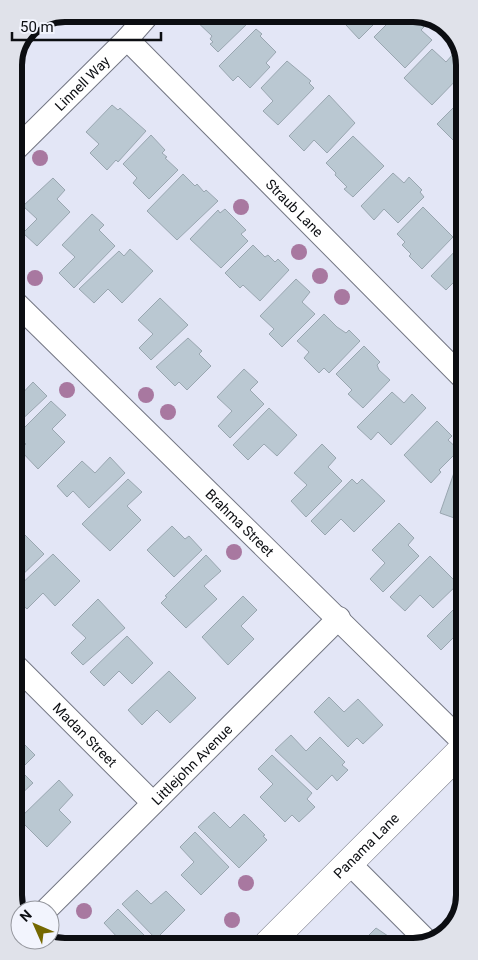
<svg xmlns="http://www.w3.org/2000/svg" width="478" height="960" viewBox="0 0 478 960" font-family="Roboto,sans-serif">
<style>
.building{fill:#bac8d2;stroke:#99a6b0}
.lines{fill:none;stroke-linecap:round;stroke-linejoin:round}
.street-casing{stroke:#737683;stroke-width:24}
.secondary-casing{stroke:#737683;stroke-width:29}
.street{stroke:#fff;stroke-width:22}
.secondary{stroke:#fff;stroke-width:28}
.tree{fill:#a878a0}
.labels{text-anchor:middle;stroke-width:4;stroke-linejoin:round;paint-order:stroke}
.street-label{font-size:14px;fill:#0c0e12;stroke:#f2f4fd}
.rim{fill:none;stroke:#0c0e12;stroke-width:6}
</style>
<rect width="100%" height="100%" fill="#e3e6f6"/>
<path class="building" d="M195 14H242L250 21 218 52 210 44 213 42 210 39 212 36 192 17Z
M347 14H384L359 39 346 25 352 19Z
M397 14H413L424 27 421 30 432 40 405 68 374 37Z
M256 29 262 34 260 36 276 52 266 63 270 67 250 88 238 76 233 81 219 66Z
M432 49 446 62 454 53 460 59 461 75 432 105 404 78Z
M287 61 311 81 309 83 314 88 278 125 263 111 273 101 261 88Z
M329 95 355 123 327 153 314 140 304 151 289 136Z
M461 100V148L437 124Z
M112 105 118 110 120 108 146 131 118 162 116 160 107 170 90 153 99 144 86 132Z
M151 135 165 150 162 153 167 157 165 158 178 170 149 199 133 183 137 178 123 164Z
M353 136 384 166 353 197 344 189 347 187 335 175 336 173 326 163Z
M393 173 404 183 409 177 422 190 420 192 424 197 398 223 384 209 374 220 361 206Z
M183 174 195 186 197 184 204 192 206 190 218 201 177 240 147 211Z
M53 178 65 190 57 199 70 212 37 246 23 233 37 219 23 206Z
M423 207 453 237 422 269 409 256 411 254 402 245 405 242 397 234Z
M225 209 246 230 241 234 248 241 221 268 190 239 218 210 220 213Z
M92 214 104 225 99 230 115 246 74 288 59 273 75 257 62 245Z
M253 245 265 257 268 255 275 262 278 259 289 270 260 301 243 285 240 288 225 273Z
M461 245V285L456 280 446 290 431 276Z
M130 249 153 271 122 303 108 289 94 303 79 289 119 251 124 256Z
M296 279 310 292 302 302 315 314 282 347 269 334 274 329 260 316Z
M160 298 188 325 151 360 139 348 153 334 138 320Z
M324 314 337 327 346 333 349 330 360 341 329 373 324 368 319 373 304 358 309 352 297 341Z
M188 338 202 351 199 354 211 366 187 390 179 382 175 386 156 367Z
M364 346 380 362 377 365 379 370 390 380 363 408 348 394 352 390 336 374Z
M244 369 258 382 250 390 264 404 230 438 218 426 232 411 217 397Z
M33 382 47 396 15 426V395L18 398Z
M392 392 404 403 412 394 426 408 391 445 378 432 371 440 357 427Z
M51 401 66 415 52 429 65 442 38 469 20 450 26 444 17 435Z
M269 408 297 435 277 456 264 444 248 460 233 445Z
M437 421 452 436 448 440 459 450 439 470 441 472 431 483 404 455Z
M322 444 336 458 328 467 342 481 306 517 291 501 307 485 294 473Z
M110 457 125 473 89 508 73 491 67 497 57 486 82 461 95 473Z
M456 467 462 469 463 521 440 513Z
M128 479 142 492 127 506 141 520 110 551 82 524Z
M352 479 357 484 362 479 385 501 354 532 341 519 325 535 311 521Z
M399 523 414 538 408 545 419 556 383 592 370 579 385 563 372 550Z
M16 526 44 554 16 581Z
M172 526 185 539 189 536 202 550 174 577 147 550Z
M53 554 80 581 55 606 43 593 27 609 16 599V589Z
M206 555 221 571 204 586 217 599 186 628 161 603 167 597 165 596Z
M430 556 458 584 433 608 420 595 405 611 390 597Z
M243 596 257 610 241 626 254 639 228 665 202 637Z
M98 599 125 628 83 665 71 653 86 638 72 625Z
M463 600V635L460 631 441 650 427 636Z
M127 636 153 663 132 684 119 671 104 686 90 672Z
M169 671 196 698 170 723 157 710 142 725 128 710Z
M329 697 344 712 358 699 383 725 363 744 357 738 348 747 314 712Z
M291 735 306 751 320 737 345 762 342 765 348 770 337 781 332 775 317 790 275 750Z
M21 741 35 755 20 770 33 783 17 798V745Z
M272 755 312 793 307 799 315 807 299 822 292 815 285 822 260 797 273 784 258 769Z
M59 780 73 795 59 810 71 822 47 847 19 819Z
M214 812 230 828 244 814 265 835 263 836 267 840 239 868 198 827Z
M195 832 229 867 201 895 181 875 194 862 180 847Z
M137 890 151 904 166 891 185 910 156 939 122 904Z
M118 909 152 943 150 945 112 946 119 939 104 923Z
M376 928 391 938 395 943H361Z"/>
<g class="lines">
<defs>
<g id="street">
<path id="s1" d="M127 39 462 377"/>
<path id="s2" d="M14 151 127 39 149 14"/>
<path id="s3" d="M15 302 464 743"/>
<path id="s4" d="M17 667 153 803"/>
<path d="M349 863 428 942"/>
<path id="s5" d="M46 910 339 618"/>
</g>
<g id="secondary">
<path id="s6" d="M268 944 464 748"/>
</g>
</defs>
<use href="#street" class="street-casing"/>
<use href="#secondary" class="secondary-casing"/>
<use href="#street" class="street"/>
<use href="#secondary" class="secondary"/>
</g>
<g class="tree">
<circle cx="40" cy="158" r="8"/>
<circle cx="241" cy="207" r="8"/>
<circle cx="299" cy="252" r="8"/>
<circle cx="320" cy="276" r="8"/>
<circle cx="35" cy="278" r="8"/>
<circle cx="342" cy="297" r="8"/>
<circle cx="67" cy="390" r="8"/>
<circle cx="146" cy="395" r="8"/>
<circle cx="168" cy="412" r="8"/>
<circle cx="234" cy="552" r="8"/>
<circle cx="246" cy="883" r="8"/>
<circle cx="84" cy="911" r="8"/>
<circle cx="232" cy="920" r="8"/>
</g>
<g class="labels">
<g class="street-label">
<text dy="5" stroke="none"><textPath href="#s2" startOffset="96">Linnell Way</textPath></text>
<text dy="5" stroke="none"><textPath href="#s1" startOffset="238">Straub Lane</textPath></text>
<text dy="5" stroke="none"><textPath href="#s3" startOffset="315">Brahma Street</textPath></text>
<text dy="5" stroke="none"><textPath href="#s4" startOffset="96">Madan Street</textPath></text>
<text dy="5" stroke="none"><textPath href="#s5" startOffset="206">Littlejohn Avenue</textPath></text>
<text dy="5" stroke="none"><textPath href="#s6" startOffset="139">Panama Lane</textPath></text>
</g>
</g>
<path d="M0 0H478V960H0ZM65 22H413A43 43 0 0 1 456 65V895A43 43 0 0 1 413 938H65A43 43 0 0 1 22 895V65A43 43 0 0 1 65 22Z" fill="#e0e2ea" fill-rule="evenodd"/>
<path class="rim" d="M65 22H413A43 43 0 0 1 456 65V895A43 43 0 0 1 413 938H65A43 43 0 0 1 22 895V65A43 43 0 0 1 65 22Z"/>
<g transform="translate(35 925) rotate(315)"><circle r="24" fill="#f2f4fd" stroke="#96989f"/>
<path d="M0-4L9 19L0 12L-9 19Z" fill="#756800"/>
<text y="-8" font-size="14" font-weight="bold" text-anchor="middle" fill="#0c0e12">N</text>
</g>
<path d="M12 32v8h149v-8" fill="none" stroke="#0c0e12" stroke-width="2.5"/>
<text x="20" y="32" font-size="15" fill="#0c0e12" stroke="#f2f4fd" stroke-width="4" paint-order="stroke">50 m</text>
</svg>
